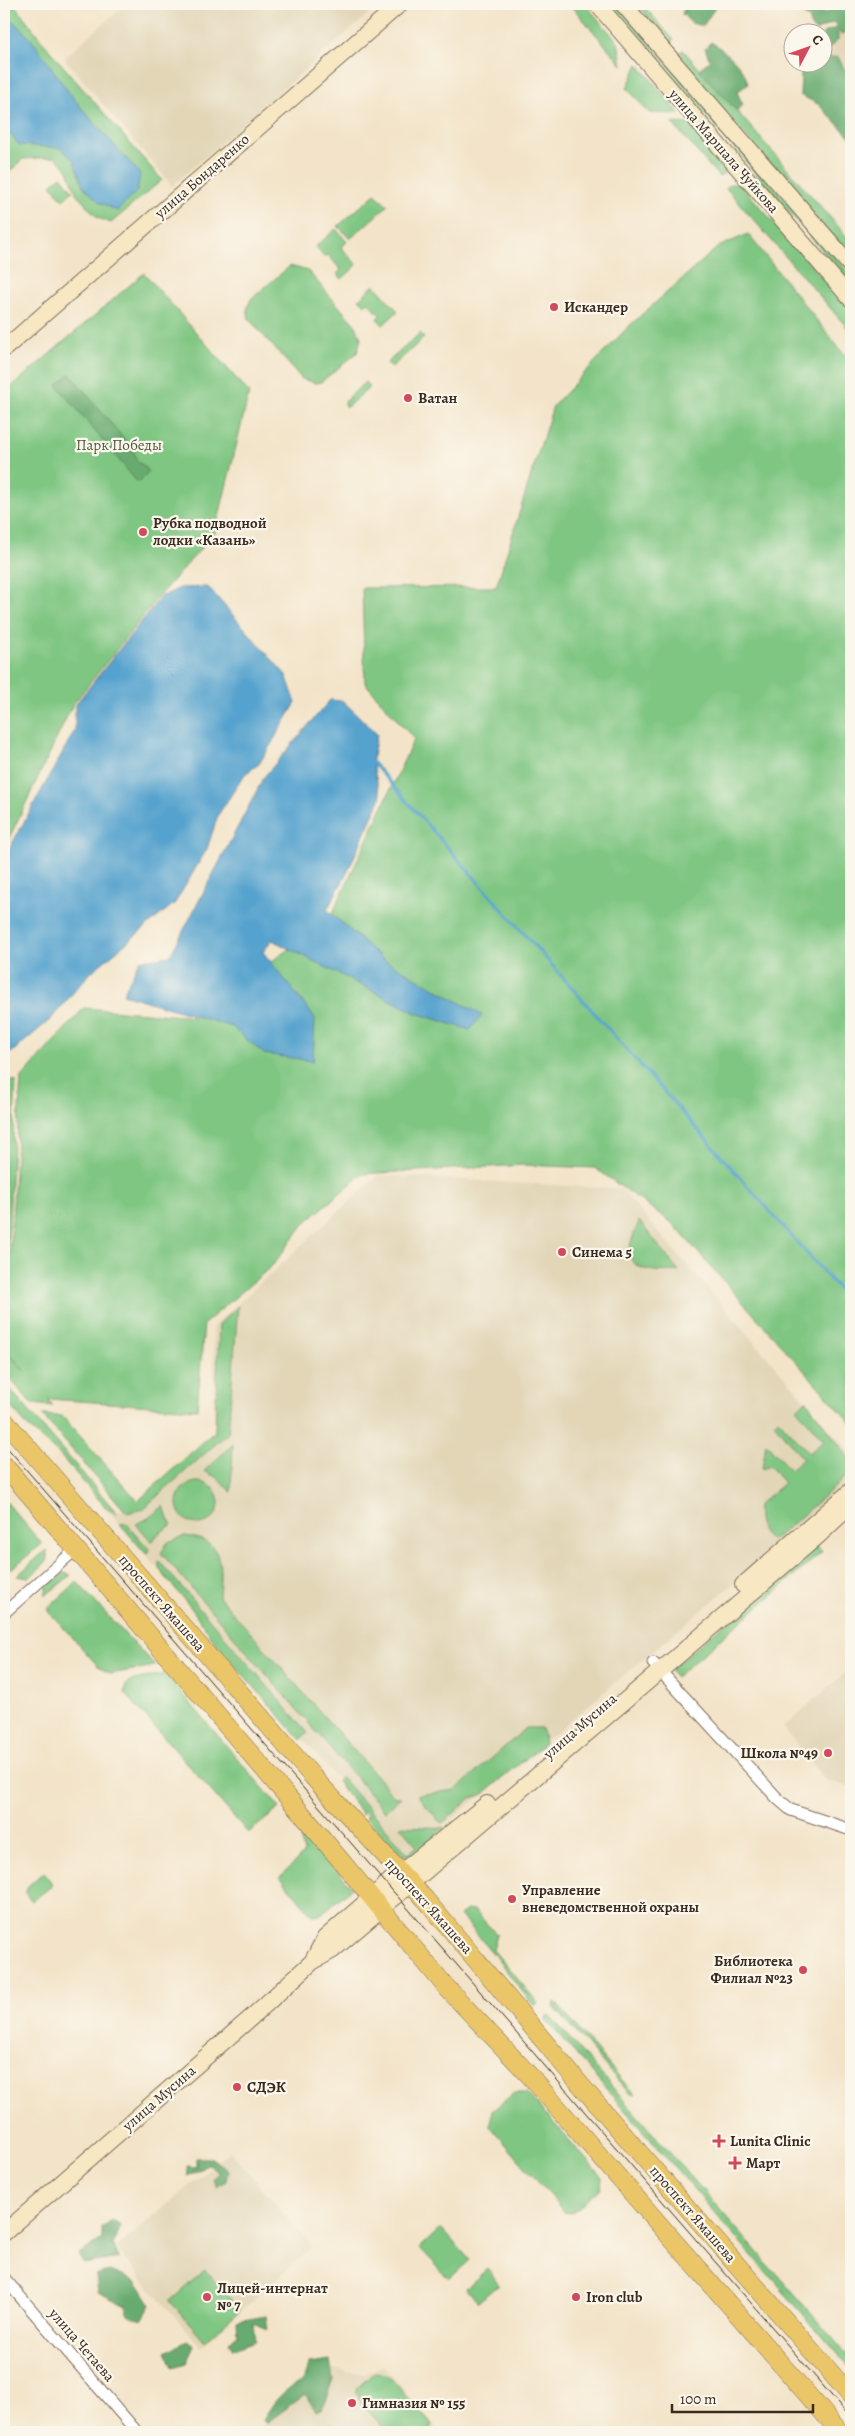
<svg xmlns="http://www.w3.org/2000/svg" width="855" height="2436" viewBox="0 0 855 2436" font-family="Alegreya,serif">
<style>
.built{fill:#e2d6b7}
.green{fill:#7fc682;stroke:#5d7850}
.forest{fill:#67ab70;stroke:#516a47}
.water{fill:#55a2ce;stroke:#486676}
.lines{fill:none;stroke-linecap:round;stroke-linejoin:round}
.stream{stroke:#55a2ce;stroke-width:3}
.street-casing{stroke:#7b6b5a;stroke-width:13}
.secondary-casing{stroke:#7b6b5a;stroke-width:18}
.primary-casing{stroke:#7b6b5a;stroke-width:19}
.street{stroke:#fff;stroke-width:11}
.secondary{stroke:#f7e8c3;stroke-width:16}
.primary{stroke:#ebc669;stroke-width:18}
.tram{stroke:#3b2a1e;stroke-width:1}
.poi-dot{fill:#d1495b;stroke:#fbf7ec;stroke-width:2}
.labels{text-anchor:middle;stroke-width:4.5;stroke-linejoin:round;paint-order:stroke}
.street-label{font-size:15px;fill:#3b2a1e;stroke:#fbf7ec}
.poi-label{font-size:15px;font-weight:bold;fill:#3b2a1e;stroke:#fbf7ec;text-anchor:start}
.park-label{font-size:15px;fill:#4f593c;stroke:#fbf7ec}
</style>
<rect width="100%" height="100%" fill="#fbf7ec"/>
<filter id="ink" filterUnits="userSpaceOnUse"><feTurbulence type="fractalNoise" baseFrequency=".02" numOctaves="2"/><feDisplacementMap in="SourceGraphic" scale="10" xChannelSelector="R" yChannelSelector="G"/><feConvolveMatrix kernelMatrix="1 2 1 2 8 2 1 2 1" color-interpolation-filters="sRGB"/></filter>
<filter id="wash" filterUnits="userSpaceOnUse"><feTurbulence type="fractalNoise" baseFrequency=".0096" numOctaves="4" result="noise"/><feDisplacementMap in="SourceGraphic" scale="20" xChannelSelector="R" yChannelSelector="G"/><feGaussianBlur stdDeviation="1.12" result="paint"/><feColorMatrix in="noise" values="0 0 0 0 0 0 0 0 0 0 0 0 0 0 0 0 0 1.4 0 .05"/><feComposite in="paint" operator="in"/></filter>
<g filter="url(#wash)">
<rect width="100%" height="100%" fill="#f3e4c9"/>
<path class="built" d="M126 4H380L172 186 64 58Z
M851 11V82L823 51V38Z
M379 1175 621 1189 851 1453V1485L417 1849 404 1855 362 1812 339 1781 108 1510 116 1512 140 1504 214 1438 213 1326Z
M851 1668V1788L824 1779 783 1727Z
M230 2151 312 2247 201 2347 116 2248Z
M383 2365 440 2432H256L331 2368 364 2374Z"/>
<path class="green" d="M4 4H14L50 51 162 180 111 223 98 218 77 195 68 170 55 157 23 159 4 177Z
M570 4H585L618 42 622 65Z
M609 4H616L851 275V284Z
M640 4H642L674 40 669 43 638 6Z
M683 50 851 241 843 249 676 56Z
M638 64 680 114 649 113 627 88Z
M672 123 689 124 725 164V173L719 177Z
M61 176 73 191 63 200 51 185Z
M731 184H740L851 310V332L726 188Z
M375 194 388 205 350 239 338 226Z
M336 229 347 242 341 247 357 265 342 279 337 274 341 270 328 255 324 257 315 247Z
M748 234 851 363V1423L671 1222 595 1168 524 1165 362 1174 304 1224 273 1265 204 1324 197 1409 48 1399 53 1406 32 1404 4 1372V1349L25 1372 4 1347 21 1078 84 1008 195 1017 330 919 414 739 365 683 362 588 496 587 553 406 629 326 718 247Z
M290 266 308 271 356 326 361 338 357 353 321 382 315 383 302 379 249 319 247 309 251 299Z
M144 273 249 393 215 533 164 590 73 704 4 849V393Z
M374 285 398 311 383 325 377 319 380 315 368 302 365 305 359 299Z
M420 333 424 338 392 367 387 363Z
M365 382 370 387 347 407 343 403Z
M4 1080 16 1081 4 1326Z
M639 1221 679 1271C665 1272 629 1274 629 1251 630 1242 636 1230 639 1221Z
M238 1306 228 1433 143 1509 127 1513 42 1415 62 1416 138 1501 215 1431 219 1324Z
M4 1382 117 1513 108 1510 58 1453 31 1430 4 1399Z
M806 1400 851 1461V1473L776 1538 770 1540C758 1529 757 1520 758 1505L784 1483 770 1466 762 1469 766 1443 790 1470 803 1459 774 1423 778 1419 809 1453 824 1441 797 1409Z
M233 1444 231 1492 218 1478 204 1471Z
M177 1503a21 21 0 1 1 42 0a21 21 0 1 1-42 0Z
M4 1499 42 1544 11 1569 4 1560Z
M164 1506 168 1519 172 1525 159 1533 152 1542 136 1524 147 1519Z
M126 1523 149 1549 147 1555 120 1524Z
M185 1536C225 1541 221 1565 219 1597L395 1797H401L385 1811 161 1553 168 1542Z
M816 1545 822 1552 676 1677 670 1670Z
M46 1550 48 1560 29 1578 17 1576Z
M159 1561 308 1733 301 1740 217 1645 192 1609 159 1569Z
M65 1573 71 1575 45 1596 47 1586Z
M77 1582C103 1611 129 1638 155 1666L110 1674 99 1667 50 1613 48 1608Z
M165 1674 280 1808 248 1833 125 1693 126 1685 129 1681Z
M526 1728H541L545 1743 482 1795 471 1798 446 1820 442 1823 439 1821 417 1795 456 1790Z
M341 1777 408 1854 417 1846 400 1826 445 1828 413 1853 404 1856 399 1853 366 1818 368 1815 365 1811 362 1814 337 1781Z
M296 1821 352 1888 320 1915 313 1916 280 1877 304 1853Z
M44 1872 53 1885 32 1901 25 1893 29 1885Z
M467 1910 475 1911 497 1935 493 1950 538 2003 536 2005H533L491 1951 460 1915Z
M555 2002 635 2095 630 2094 554 2007Z
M549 2015 851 2359V2369L546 2020 547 2016Z
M514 2093H527L602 2177 601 2188 572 2213 564 2212 490 2126 492 2111Z
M441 2228 470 2260 449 2279 420 2248Z
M487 2269 499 2284 478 2302 466 2288Z
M205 2270 240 2310 205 2341 170 2301Z
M375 2372 387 2374 432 2425 430 2432H387L362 2404 356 2392 357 2388Z"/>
<path class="forest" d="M686 4H715L716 6 703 26 691 23 682 14Z
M801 4H818V9L827 13 835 4H851V29L841 35V32H838V40L823 53V33L838 27 835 22 815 31 810 26V19L799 12Z
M711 42C725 51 745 67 748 84L737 92 743 105 737 111 700 71 701 67 710 61 705 48Z
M838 57 851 81V138L818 104 800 95 801 74 816 63 822 62 823 58Z
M70 374 133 450 137 461 145 467 148 472 138 483 57 385Z
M196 2158H212L228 2171 226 2181 217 2187 213 2178 219 2172 209 2164 188 2176 187 2166 196 2167Z
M112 2221 121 2226 113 2245 119 2258 83 2264 79 2254 102 2239V2228Z
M109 2271 137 2282 151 2305 142 2320 129 2316 126 2306 98 2292 96 2276Z
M266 2316 268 2329 253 2323 255 2341 233 2349 229 2341 238 2335 237 2321Z
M187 2341 194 2346 186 2363 173 2367 166 2352Z
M330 2361 333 2380 322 2409 316 2411 305 2395 266 2423 263 2421C272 2403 284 2388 303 2381L309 2364Z"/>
<path class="water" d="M4 15C31 32 47 62 65 87 88 118 116 146 140 174L137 191 117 211 99 202 83 186 74 161 61 148 19 145 4 127Z
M208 587 286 675 296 703 259 764 245 774 218 815 207 849 175 903 90 973 50 1020 11 1053H4V858L75 730V705L161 597 180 588Z
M330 700 343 701 377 734 372 762 381 797 347 873 327 910 383 959 482 1015 470 1030 416 1013 272 940 263 952 315 1018 313 1061 264 1054 232 1027 123 994 140 960 170 956 264 777Z"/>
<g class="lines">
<path class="stream" d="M372 762 851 1303"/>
</g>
</g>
<g filter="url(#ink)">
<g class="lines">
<defs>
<path id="street" d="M4 1613 75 1550
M653 1663 778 1799 791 1810 851 1830
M4 2278 137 2432"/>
<path id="secondary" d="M597 4 851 299
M623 4 851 266
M4 349 400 4
M743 1585 851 1491
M312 1962 325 1938 390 1881 487 1804
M4 2233 254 2015 312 1962 333 1950 818 1536 851 1505"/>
<path id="primary" d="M4 1420 313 1777 425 1899 584 2089 851 2396
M4 1465 297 1808 447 1988 530 2076 840 2432"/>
</defs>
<use href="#street" class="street-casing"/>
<use href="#secondary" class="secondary-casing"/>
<use href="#primary" class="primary-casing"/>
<use href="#street" class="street"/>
<use href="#secondary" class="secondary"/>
<use href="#primary" class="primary"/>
<path class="tram" d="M4 1444 851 2418"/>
</g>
</g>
<g class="poi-dot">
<circle cx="554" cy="307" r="5"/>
<circle cx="408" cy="398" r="5"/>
<circle cx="143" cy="532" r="5"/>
<circle cx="562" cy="1252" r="5"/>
<circle cx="828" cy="1753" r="5"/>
<circle cx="512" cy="1899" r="5"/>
<circle cx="803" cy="1970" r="5"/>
<circle cx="237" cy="2087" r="5"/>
<path d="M716.5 2133.5h5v5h5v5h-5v5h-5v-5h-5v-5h5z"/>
<path d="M732.5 2155.5h5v5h5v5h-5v5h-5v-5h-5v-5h5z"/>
<circle cx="207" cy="2297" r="5"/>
<circle cx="576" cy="2297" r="5"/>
<circle cx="352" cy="2403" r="5"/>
</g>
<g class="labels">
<g class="street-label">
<text transform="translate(724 151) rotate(49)" y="5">улица Маршала Чуйкова</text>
<text transform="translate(202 176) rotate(-41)" y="5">улица Бондаренко</text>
<text transform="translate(162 1603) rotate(49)" y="5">проспект Ямашева</text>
<text transform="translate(580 1726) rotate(-41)" y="5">улица Мусина</text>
<text transform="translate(429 1906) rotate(48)" y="5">проспект Ямашева</text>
<text transform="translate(159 2098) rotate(-41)" y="5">улица Мусина</text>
<text transform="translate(693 2214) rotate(49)" y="5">проспект Ямашева</text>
<text transform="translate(82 2345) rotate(49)" y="5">улица Четаева</text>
</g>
<g class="poi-label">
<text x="564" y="312">Искандер</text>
<text x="418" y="403">Ватан</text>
<text x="153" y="528">Рубка подводной<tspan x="153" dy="17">лодки «Казань»</tspan></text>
<text x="572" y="1257">Синема 5</text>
<text x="818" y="1758" text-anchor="end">Школа №49</text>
<text x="522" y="1895">Управление<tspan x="522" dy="17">вневедомственной охраны</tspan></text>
<text x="793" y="1966" text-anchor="end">Библиотека<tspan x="793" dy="17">Филиал №23</tspan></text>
<text x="247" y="2092">СДЭК</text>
<text x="730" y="2146">Lunita Clinic</text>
<text x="746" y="2168">Март</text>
<text x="217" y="2293">Лицей-интернат<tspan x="217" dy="17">№ 7</tspan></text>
<text x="586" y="2302">Iron club</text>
<text x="362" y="2408">Гимназия № 155</text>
</g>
<g class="park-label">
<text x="119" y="450">Парк Победы</text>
</g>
</g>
<rect width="855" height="2436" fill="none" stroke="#fbf7ec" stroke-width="20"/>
<g transform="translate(808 48) rotate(49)"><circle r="24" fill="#fbf7ec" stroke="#aea59a"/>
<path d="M0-4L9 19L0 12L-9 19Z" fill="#d1495b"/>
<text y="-8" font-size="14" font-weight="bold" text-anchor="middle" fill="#3b2a1e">С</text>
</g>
<path d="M672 2404v8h141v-8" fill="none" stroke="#3b2a1e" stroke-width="2.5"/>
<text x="680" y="2404" font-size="15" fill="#3b2a1e" stroke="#fbf7ec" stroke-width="4" paint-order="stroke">100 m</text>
</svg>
